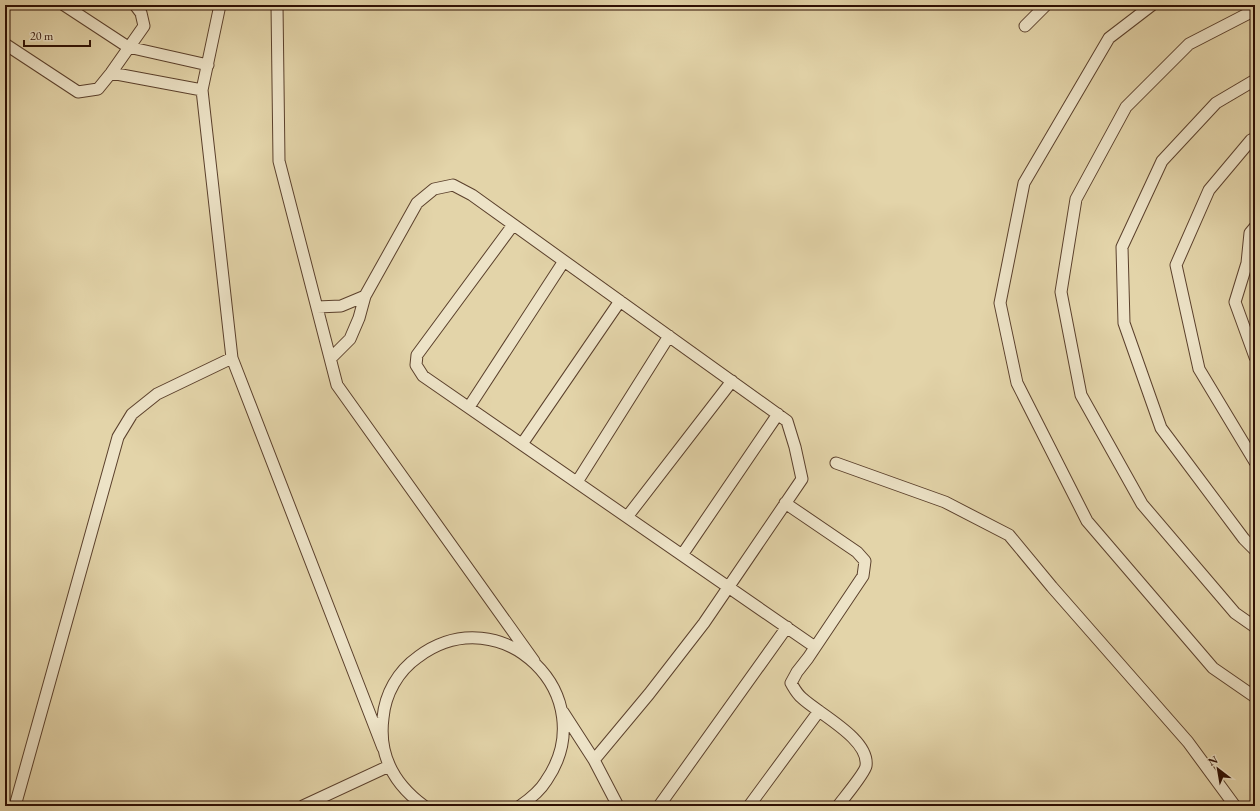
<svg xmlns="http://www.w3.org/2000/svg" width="1260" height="811" viewBox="0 0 1260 811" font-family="'EB Garamond',serif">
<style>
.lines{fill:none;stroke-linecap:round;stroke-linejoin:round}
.service-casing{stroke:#5b402c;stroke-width:13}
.service{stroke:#ede3c7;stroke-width:11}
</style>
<rect width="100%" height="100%" fill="#e3d4a9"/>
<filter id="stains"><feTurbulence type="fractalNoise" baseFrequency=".005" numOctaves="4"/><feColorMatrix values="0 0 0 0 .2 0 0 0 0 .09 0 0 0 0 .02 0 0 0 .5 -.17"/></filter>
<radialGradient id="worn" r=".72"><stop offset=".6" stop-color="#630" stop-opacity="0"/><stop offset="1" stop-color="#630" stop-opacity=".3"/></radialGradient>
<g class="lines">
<defs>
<path id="service" d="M64 5 128 47 208 65
M220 5 202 90 232 358 383 748
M277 5 279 161 337 385 534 661
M1152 5 1109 38 1024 183 1000 303 1017 383 1087 521 1213 668 1255 697
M1255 10 1189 44 1126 107 1076 199 1061 292 1081 395 1142 504 1235 613 1255 627
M1025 26 1046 5
M5 44 78 92 98 89 111 73 144 26 141 13 135 5
M111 73 202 90
M1255 80 1216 103 1162 161 1122 247 1124 323 1161 428 1244 539 1255 550
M1255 138 1251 140 1209 190 1176 265 1199 369 1255 462
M513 225 417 355 416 365 423 376 815 647
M1255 227 1250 233 1247 263 1235 302 1255 357
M317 307 341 306 365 296 417 203 434 189 453 185 472 195 787 421 795 447 802 479 704 623 649 694 594 760
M331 358 350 339 359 318 365 296
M469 407 564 261
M522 444 620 301
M836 463 945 502 1009 535 1052 587 1188 742 1235 806
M577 482 669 336
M785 503 857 552 865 561 863 576 808 658 797 672 791 683C794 688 797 694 802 698 819 714 870 739 866 766 865 773 843 799 838 806
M627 517 732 381
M682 555 778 414
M563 712 594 760 618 806
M15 806 118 437 132 414 157 394 232 358
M303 806 389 766
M424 806C394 784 378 756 383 718 385 694 398 671 418 657 501 595 605 696 546 781 540 791 530 799 520 806
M659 806 787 627
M749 806 819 711"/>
</defs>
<use href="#service" class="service-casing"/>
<use href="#service" class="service"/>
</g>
<rect width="1260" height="811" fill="none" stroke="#e3d4a9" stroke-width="20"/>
<rect x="6" y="6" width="1248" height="799" fill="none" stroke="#2e0f03" stroke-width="2"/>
<rect x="10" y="10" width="1240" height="791" fill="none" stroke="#2e0f03"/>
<g transform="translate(1218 769) rotate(329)" stroke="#ede3c7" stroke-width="3" paint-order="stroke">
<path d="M0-3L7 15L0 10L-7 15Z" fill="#2e0f03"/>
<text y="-6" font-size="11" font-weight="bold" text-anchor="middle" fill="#2e0f03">N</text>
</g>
<path d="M24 40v6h66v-6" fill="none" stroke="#2e0f03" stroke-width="2"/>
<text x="30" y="40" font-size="12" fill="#2e0f03" stroke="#ede3c7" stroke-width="3" paint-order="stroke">20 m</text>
<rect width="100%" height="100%" filter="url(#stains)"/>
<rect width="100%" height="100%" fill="url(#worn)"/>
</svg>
